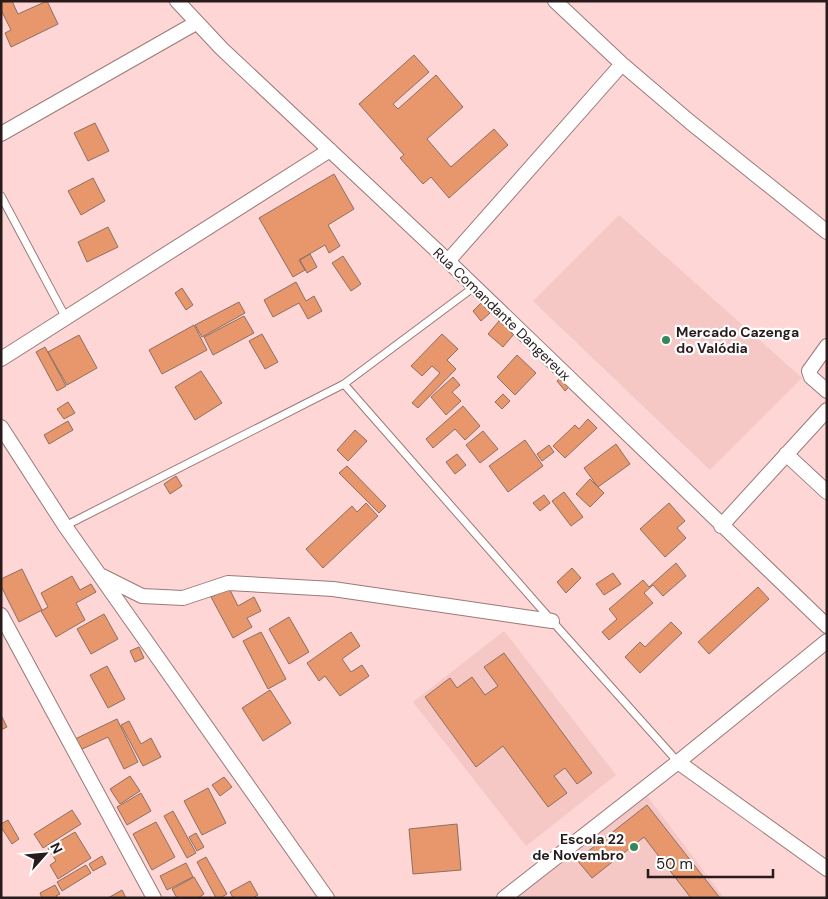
<svg xmlns="http://www.w3.org/2000/svg" width="828" height="899" viewBox="0 0 828 899" font-family="'DM Sans',sans-serif">
<style>
.built{fill:#f5c7c5}
.building{fill:#e8976d;stroke:#8c6f61}
.lines{fill:none;stroke-linecap:round;stroke-linejoin:round}
.lane-casing{stroke:#9b7978;stroke-width:9}
.street-casing{stroke:#9b7978;stroke-width:16}
.lane{stroke:#fff;stroke-width:7}
.street{stroke:#fff;stroke-width:14}
.poi-dot{fill:#358759;stroke:#fff;stroke-width:2}
.labels{text-anchor:middle;stroke-width:4.5;stroke-linejoin:round;paint-order:stroke}
.street-label{font-size:14px;fill:#291b1b;stroke:#fff}
.poi-label{font-size:14px;font-weight:bold;fill:#291b1b;stroke:#fff;text-anchor:start}
</style>
<rect width="100%" height="100%" fill="#fdd6d5"/>
<path class="built" d="M619 215 802 378 710 470 533 301Z
M504 631 616 775 526 846 413 702Z
M647 796 724 898H517Z"/>
<path class="building" d="M1 1H12L18 14 47 1 58 24 11 47 5 33 11 30 1 10Z
M414 55 429 72 393 104 398 109 436 75 463 107 427 139 451 167 494 129 508 145 449 198 431 177 423 184 400 158 404 155 359 104Z
M95 123 109 151 88 161 74 133Z
M334 174 354 209 328 225 340 246 329 253 325 245 299 260 305 270 293 277 259 218Z
M93 178 105 201 81 215 68 191Z
M108 227 118 247 87 262 78 242Z
M310 254 317 267 307 273 300 260Z
M343 256 361 284 351 291 332 263Z
M296 282 306 301 314 296 322 311 308 319 299 303 273 317 264 300Z
M182 288 193 305 186 310 175 293Z
M239 302 245 313 202 337 195 325Z
M481 303 490 313 481 321 473 311Z
M244 316 254 333 213 355 204 337Z
M499 321 514 334 503 347 488 334Z
M194 325 207 350 162 374 149 350Z
M262 334 278 362 265 369 249 341Z
M442 334 458 349 447 360 456 369 418 408 412 403 440 373 432 366 422 376 411 366Z
M79 335 97 368 67 385 48 352Z
M45 347 66 386 57 391 36 352Z
M517 355 536 373 515 395 497 377Z
M201 371 222 403 195 420 175 387Z
M564 375 572 384 565 391 557 381Z
M453 377 460 385 452 392 461 401 446 415 431 397Z
M503 394 510 401 502 409 495 402Z
M68 402 75 413 64 419 57 409Z
M463 406 480 426 465 440 455 429 433 448 426 439Z
M588 419 597 428 565 458 553 446 575 425 579 429Z
M68 421 73 430 49 444 44 435Z
M355 430 367 441 348 461 337 450Z
M483 431 498 449 480 463 466 445Z
M525 440 543 466 508 492 489 466Z
M616 444 630 464 598 487 584 468Z
M549 445 554 452 542 461 537 454Z
M457 454 466 465 455 474 446 462Z
M347 466 386 506 379 513 339 473Z
M176 476 182 486 170 494 164 484Z
M590 479 604 493 590 507 576 494Z
M564 492 583 517 571 526 552 501Z
M544 495 550 503 540 511 533 503Z
M366 503 378 516 323 568 306 549 352 506 357 512Z
M669 503 685 521 677 528 686 538 665 557 640 529Z
M676 563 686 576 663 596 653 585 644 593 653 603 609 640 602 632 617 619 609 609 643 580 649 587Z
M572 568 581 578 566 593 557 582Z
M22 569 42 610 19 622 1 586V579Z
M613 573 621 584 604 595 596 584Z
M72 576 80 590 91 584 96 592 76 603 85 620 56 637 41 611 48 607 41 593Z
M758 587 769 599 709 654 698 642Z
M229 588 238 606 254 597 261 611 247 618 252 627 233 638 211 597Z
M104 614 118 639 91 654 77 629Z
M289 617 309 652 289 664 269 629Z
M671 622 682 633 640 673 625 657 640 642 645 647Z
M261 632 286 679 268 689 243 641Z
M351 632 360 646 342 659 351 672 362 665 369 676 340 696 325 676 319 681 307 663Z
M139 647 144 658 135 662 130 651Z
M504 653 592 773 577 784 565 768 554 776 567 793 548 807 503 746 476 767 425 697 450 678 457 688 472 677 485 695 498 686 484 667Z
M107 666 125 699 108 708 90 675Z
M270 690 291 723 263 741 242 708Z
M1 715 7 727 1 730Z
M117 719 138 762 124 769 108 737 78 751 73 740Z
M129 721 141 744 151 738 161 757 143 766 121 725Z
M130 776 140 791 120 804 110 789Z
M224 777 232 787 220 796 212 785Z
M208 788 226 823 202 835 184 801Z
M141 793 151 811 127 825 117 807Z
M647 805 720 898H691L644 837 592 878 577 860Z
M72 810 81 824 43 848 34 834Z
M173 811 196 853 187 858 164 816Z
M8 820 19 839 12 844 1 827V824Z
M156 822 175 857 152 870 133 834Z
M457 824 461 870 413 874 409 829Z
M75 832 91 858 58 879 50 865 56 861 48 848Z
M196 833 204 847 197 851 189 837Z
M102 856 106 864 93 871 89 864Z
M206 857 227 894 220 898H216L197 862Z
M186 863 193 877 167 890 160 876Z
M86 865 91 873 62 891 57 882Z
M194 877 204 894 198 898H177L172 889Z
M250 881 258 895 253 898H233L230 892Z
M55 885 60 894 56 896 57 898H42L40 893Z
M122 890 126 898H108Z"/>
<g class="lines">
<defs>
<path id="lane" d="M1 196 66 318
M344 384 552 621 678 762
M65 526 344 384 474 287"/>
<path id="street" d="M177 1 222 49 448 261 827 626
M555 1 622 64 690 122 827 232
M1 134 196 23
M448 261 622 64
M827 346 809 371 811 377 827 391
M1 359 330 150
M1 427 65 526 327 898
M786 454 827 492
M721 526 827 410
M102 576 142 596 183 598 228 583 333 589 552 621
M1 615 154 898
M678 762 827 869
M504 898 678 762 827 641"/>
</defs>
<use href="#lane" class="lane-casing"/>
<use href="#street" class="street-casing"/>
<use href="#lane" class="lane"/>
<use href="#street" class="street"/>
</g>
<g class="poi-dot">
<circle cx="666" cy="340" r="5"/>
<circle cx="634" cy="847" r="5"/>
</g>
<g class="labels">
<g class="street-label">
<text transform="translate(502 314) rotate(44)" y="5">Rua Comandante Dangereux</text>
</g>
<g class="poi-label">
<text x="676" y="337">Mercado Cazenga<tspan x="676" dy="16">do Valódia</tspan></text>
<text x="624" y="844" text-anchor="end">Escola 22<tspan x="624" dy="16">de Novembro</tspan></text>
</g>
</g>
<rect width="828" height="899" fill="none" stroke="#291b1b" stroke-width="5"/>
<g transform="translate(45 854) rotate(63)" stroke="#ffffff" stroke-width="4" paint-order="stroke">
<path d="M0-4L9 19L0 12L-9 19Z" fill="#291b1b"/>
<text y="-8" font-size="14" font-weight="bold" text-anchor="middle" fill="#291b1b">N</text>
</g>
<path d="M648 869v8h125v-8" fill="none" stroke="#291b1b" stroke-width="2.5"/>
<text x="656" y="869" font-size="15" fill="#291b1b" stroke="#ffffff" stroke-width="4" paint-order="stroke">50 m</text>
</svg>
